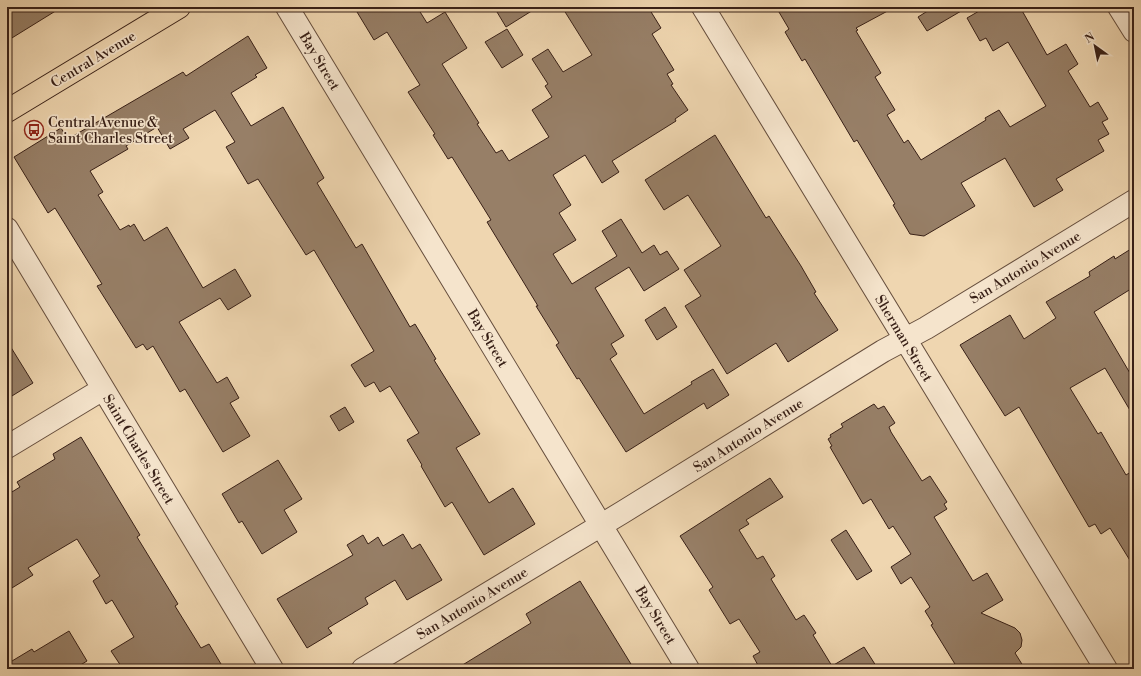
<svg xmlns="http://www.w3.org/2000/svg" width="1141" height="676" viewBox="0 0 1141 676" font-family="'Libre Bodoni',serif">
<style>
.building{fill:#977f67;stroke:#382017}
.lines{fill:none;stroke-linecap:round;stroke-linejoin:round}
.minor-casing{stroke:#664e3d;stroke-width:24}
.primary-casing{stroke:#382017;stroke-width:24}
.minor{stroke:#f5e4cc;stroke-width:22}
.primary{stroke:#efd6b0;stroke-width:22}
.labels{text-anchor:middle;stroke-width:3.5;stroke-linejoin:round;paint-order:stroke}
.street-label{font-size:14px;fill:#382017;stroke:#f5e4cc}
.poi-label{font-size:14px;fill:#382017;stroke:#f5e4cc;text-anchor:start}
</style>
<rect width="100%" height="100%" fill="#efd6b0"/>
<filter id="stains"><feTurbulence type="fractalNoise" baseFrequency=".005" numOctaves="4"/><feColorMatrix values="0 0 0 0 .2 0 0 0 0 .09 0 0 0 0 .02 0 0 0 .5 -.17"/></filter>
<radialGradient id="worn" r=".72"><stop offset=".6" stop-color="#630" stop-opacity="0"/><stop offset="1" stop-color="#630" stop-opacity=".3"/></radialGradient>
<path class="building" d="M7 7H62L7 41Z
M354 7H417L427 23 445 12 467 48 442 64 479 123 477 124 496 153 502 150 509 161 549 137 532 110 552 97 545 86 548 84 532 59 548 49 563 72 592 55 562 7H648L661 28 652 34 674 70 667 74 673 84 671 85 688 110 675 119 676 121 612 161 619 172 602 183 585 155 553 175 571 205 559 213 576 240 553 254 572 284 617 256 602 231 621 219 642 253 654 245 660 255 667 251 679 269 644 291 629 267 595 288 624 336 611 344 617 354 610 359 644 414 692 384 691 382 713 369 729 395 707 409 704 403 626 452 579 378 577 379 556 345 559 343 536 306H538L487 222 491 220 452 157 448 159 433 135 435 134 408 92 420 85 387 32 374 40Z
M494 7H538L506 27Z
M776 7H895L856 28 858 30 856 31 881 73 875 77 895 110 887 115 904 143 908 140 921 160 986 120 985 118 999 110 1010 127 1046 106 1008 42 993 51 986 38 980 41 967 18 986 7H1020L1047 55 1066 44 1078 64 1068 71 1090 107 1098 102 1108 119 1102 122 1109 134 1098 140 1104 151 1056 179 1063 190 1034 207 1005 158 961 183 975 206 924 236 910 234 893 205 895 204 857 140 854 142 805 59 802 61 785 32 789 29Z
M934 7H968L927 31 918 17Z
M507 29 523 55 502 68 485 42Z
M248 36 267 68 255 75 257 77 231 93 251 126 283 107 324 178 317 183 356 248 362 244 410 327 415 324 436 359 434 360 480 434 456 448 489 503 513 488 535 524 484 555 452 502 445 507 421 466 422 465 407 440 419 433 390 386 380 392 374 382 365 387 351 365 374 351 314 250 306 255 258 179 248 184 226 147 235 142 215 110 183 129 189 138 170 149 157 127 126 146 128 149 90 171 103 192 98 195 120 230 129 225 130 227 134 224 144 241 167 227 203 288 235 269 251 296 228 310 220 298 179 322 217 383 227 377 239 398 230 403 250 436 223 452 185 389 180 392 153 346 147 350 143 344 136 348 97 286 102 284 55 208 48 213 14 157 61 128 68 139 183 72 186 76Z
M715 135 766 218 769 216 801 266 816 292 814 293 838 330 788 362 776 343 727 374 685 306 701 296 684 270 721 246 688 195 664 210 645 180Z
M1134 247V287L1094 312 1134 380V417L1105 368 1070 388 1098 434 1101 432 1126 475 1134 470V567L1110 528 1101 534 1095 524 1089 527 1019 407 1005 416 960 345 1010 315 1024 339 1056 318 1046 302 1090 276 1089 272 1114 256 1115 259Z
M665 307 677 327 657 340 645 320Z
M7 341 33 383 7 399Z
M874 404 878 409 884 406 895 423 889 427 891 432 922 481 930 476 947 502 944 504 947 509 934 517 973 581 987 573 1003 600 981 613 1015 628 1020 633 1022 640 1021 647 1015 653 1025 669H958L931 625 933 624 925 611 930 607 911 577 901 584 891 567 911 554 893 526 889 529 871 499 863 504 830 447 832 446 828 439 831 437 830 435 843 427 841 424Z
M345 407 354 422 339 431 330 416Z
M81 437 140 535 137 537 178 604 175 606 201 648 209 644 224 669H123L111 651 134 637 112 600 106 604 93 581 100 576 77 539 28 568 33 575 7 591V495L20 487 17 482 55 459 53 454Z
M278 460 302 499 284 510 297 532 262 554 242 521 239 523 222 494Z
M770 478 783 497 746 520 749 524 739 530 757 559 763 556 775 576 771 579 796 620 804 615 816 633 813 635 832 666 864 647 878 669H760L753 656 760 652 739 619 730 624 709 590 713 587 680 536Z
M846 530 872 571 857 580 831 540Z
M403 534 412 549 420 544 442 580 407 600 395 580 365 598 368 604 328 628 332 633 307 648 277 599 353 555 347 545 363 535 368 544 378 537 383 546Z
M580 581 634 669H456L531 623 526 614Z
M69 631 87 661 74 669H7V664L32 649 34 652Z"/>
<g class="lines">
<defs>
<path id="minor" d="M287 7 688 669
M703 7 1106 669
M1119 7 1134 31
M7 229 272 669
M7 447 103 389
M363 669 623 512 883 351 926 328 1134 201"/>
<path id="primary" d="M7 111 179 7"/>
</defs>
<use href="#minor" class="minor-casing"/>
<use href="#primary" class="primary-casing"/>
<use href="#minor" class="minor"/>
<use href="#primary" class="primary"/>
</g>
<defs>
<symbol id="bus-ring" viewBox="-11 -11 22 22"><circle r="9.5" fill="#f5e4cc" stroke="#8f2418" stroke-width="1.5"/><path d="M-5-6H5V4H4V6H2V4H-2V6H-4V4H-5ZM-3.5-4V0h7V-4ZM-3.5 1.2v1.5H-2V1.2ZM2 1.2v1.5H3.5V1.2Z" fill="#8f2418"/></symbol>
</defs>
<g fill-rule="evenodd">
<use href="#bus-ring" x="23" y="119" width="22" height="22"/>
</g>
<g class="labels">
<g class="street-label">
<text transform="translate(93 59) rotate(-31)" y="5">Central Avenue</text>
<text transform="translate(320 61) rotate(59)" y="5">Bay Street</text>
<text transform="translate(1025 267) rotate(-31)" y="5">San Antonio Avenue</text>
<text transform="translate(488 338) rotate(59)" y="5">Bay Street</text>
<text transform="translate(904 338) rotate(59)" y="5">Sherman Street</text>
<text transform="translate(748 435) rotate(-32)" y="5">San Antonio Avenue</text>
<text transform="translate(139 449) rotate(59)" y="5">Saint Charles Street</text>
<text transform="translate(472 603) rotate(-31)" y="5">San Antonio Avenue</text>
<text transform="translate(656 615) rotate(59)" y="5">Bay Street</text>
</g>
<g class="poi-label">
<text x="48" y="127">Central Avenue &amp;<tspan x="48" dy="16">Saint Charles Street</tspan></text>
</g>
</g>
<rect width="1141" height="676" fill="none" stroke="#efd6b0" stroke-width="24"/>
<rect x="8" y="8" width="1125" height="660" fill="none" stroke="#382017" stroke-width="2"/>
<rect x="12" y="12" width="1117" height="652" fill="none" stroke="#382017"/>
<g transform="translate(1095 46) rotate(327)" stroke="#f5e4cc" stroke-width="3" paint-order="stroke">
<path d="M0-3L7 15L0 10L-7 15Z" fill="#382017"/>
<text y="-6" font-size="11" font-weight="bold" text-anchor="middle" fill="#382017">N</text>
</g>
<rect width="100%" height="100%" filter="url(#stains)"/>
<rect width="100%" height="100%" fill="url(#worn)"/>
</svg>
